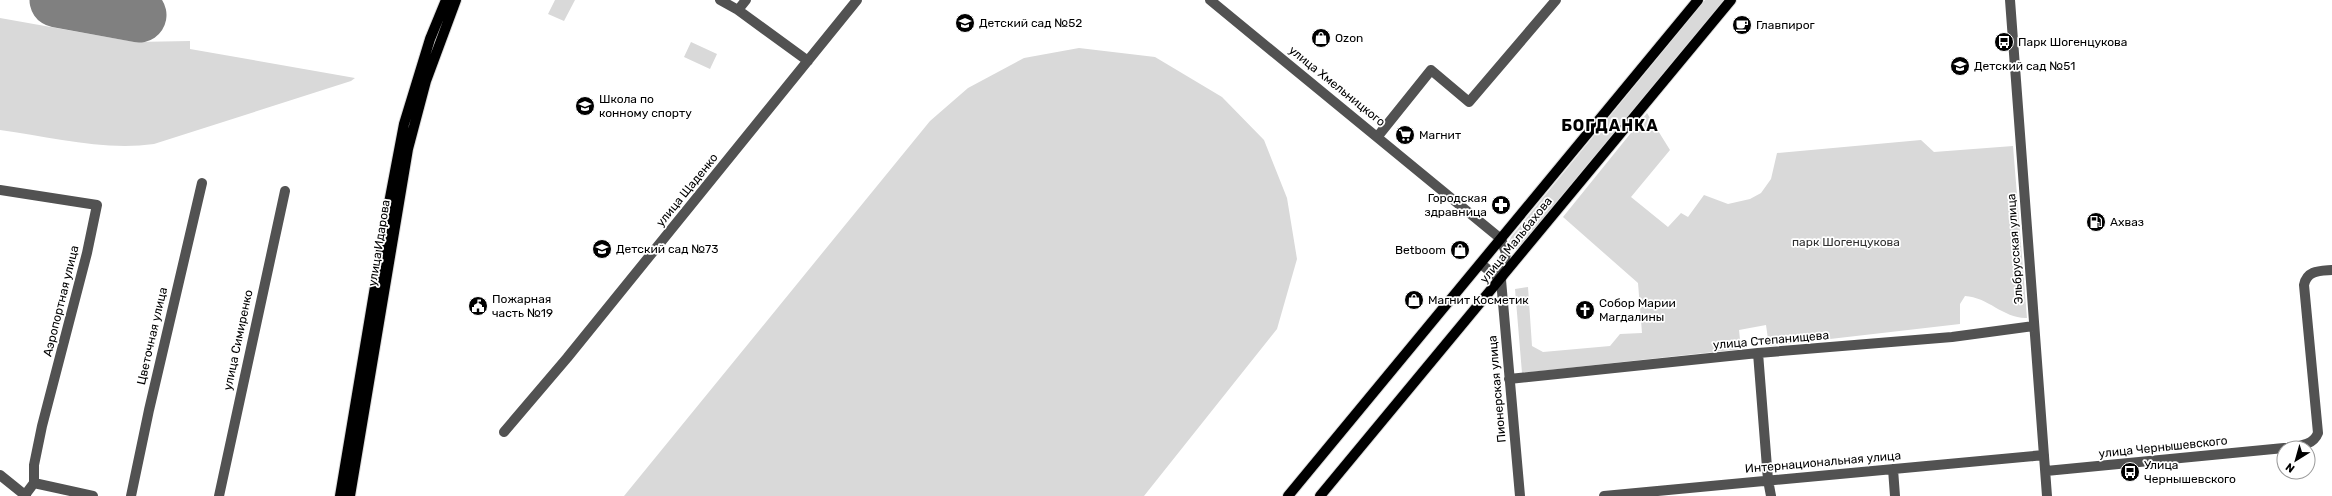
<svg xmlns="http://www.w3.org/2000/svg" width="2332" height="496" viewBox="0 0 2332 496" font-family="Rubik,sans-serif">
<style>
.green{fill:#d9d9d9}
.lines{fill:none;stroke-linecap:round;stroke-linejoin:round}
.taxiway{stroke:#808080;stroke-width:22}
.runway{stroke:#808080;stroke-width:55}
.major-casing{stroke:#dbdbdb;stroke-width:12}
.minor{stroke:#525252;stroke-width:10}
.major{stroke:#000;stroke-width:10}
.labels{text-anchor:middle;stroke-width:3.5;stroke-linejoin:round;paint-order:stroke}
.poi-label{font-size:12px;fill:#000;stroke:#fff;text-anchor:start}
.street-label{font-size:12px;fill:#000;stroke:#fff}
.park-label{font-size:12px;fill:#303030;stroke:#fff}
.district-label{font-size:16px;font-weight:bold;letter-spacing:1px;fill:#000;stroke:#fff}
</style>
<rect width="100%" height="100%" fill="#fff"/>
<path class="green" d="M555 0H575L564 21 548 14Z
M1705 0H1725L1520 246 1516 249 1511 247 1509 242 1511 237Z
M0 18 135 42 190 41V49L355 78 351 81 154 144C104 151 50 137 0 130Z
M691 42 717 54 710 69 684 57Z
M1079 48 1155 57 1222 97 1264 140 1287 198 1297 259 1277 329 1144 496H624L930 121 968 88 1024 58Z
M1647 113 1670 150 1631 197 1668 227 1681 213 1688 217 1704 195 1728 204 1750 199 1761 193 1771 179 1777 153 1921 140 1934 152 2013 146 2027 318C2004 319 1988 297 1965 296L1960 304V324L1769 346 1766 325 1739 330 1741 349 1522 373 1515 289 1528 287 1532 346 1543 352 1610 346 1620 334 1642 333 1638 283 1563 217Z"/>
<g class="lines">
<path class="taxiway" d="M60 0H70"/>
<path class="runway" d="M57 0 139 15"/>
<defs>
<path id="major" d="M340 496 389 203 404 124 430 39 446 0
M350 496 408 149 426 81 456 0
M1288 496 1698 0
M1320 496 1731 0"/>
</defs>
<use href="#major" class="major-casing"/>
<path class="minor" d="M720 0 738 10 808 61
M1210 0 1501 239 1506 253 1501 280 1520 496
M2010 0 2047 496
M738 10 746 0
M1378 136 1431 70 1469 102 1556 0
M0 190 97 205 87 253 42 426 34 465V483L25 495
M1481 264 1501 280
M1758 353 1768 480 1771 496
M1509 379 1758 353 1952 337 2034 326
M504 432 567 358 857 0
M2286 448C2298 446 2313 446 2318 433L2304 285C2307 270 2320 271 2332 270
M1893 469 1895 496
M2046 471 2284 448
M0 475 26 496
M34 483 93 496
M131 496 149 410 202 183
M219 496 285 191
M1604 496 2044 455"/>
<use href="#major" class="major"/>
</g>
<defs>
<symbol id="school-disc" viewBox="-11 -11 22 22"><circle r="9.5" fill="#000" stroke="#fff"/><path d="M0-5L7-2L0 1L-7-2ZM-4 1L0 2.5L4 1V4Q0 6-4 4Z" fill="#fff"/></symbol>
<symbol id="cafe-disc" viewBox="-11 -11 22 22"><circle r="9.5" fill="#000" stroke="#fff"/><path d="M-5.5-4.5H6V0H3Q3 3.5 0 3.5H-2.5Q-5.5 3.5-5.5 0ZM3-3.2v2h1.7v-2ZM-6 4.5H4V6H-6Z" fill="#fff"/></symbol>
<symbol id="shop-disc" viewBox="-11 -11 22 22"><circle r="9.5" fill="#000" stroke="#fff"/><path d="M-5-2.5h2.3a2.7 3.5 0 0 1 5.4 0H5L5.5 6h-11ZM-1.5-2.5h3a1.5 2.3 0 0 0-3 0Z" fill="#fff"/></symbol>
<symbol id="bus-disc" viewBox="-11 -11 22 22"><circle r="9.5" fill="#000" stroke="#fff"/><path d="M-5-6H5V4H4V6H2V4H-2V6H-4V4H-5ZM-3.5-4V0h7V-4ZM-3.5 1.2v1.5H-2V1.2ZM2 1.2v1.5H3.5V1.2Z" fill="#fff"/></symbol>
<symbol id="supermarket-disc" viewBox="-11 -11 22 22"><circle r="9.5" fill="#000" stroke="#fff"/><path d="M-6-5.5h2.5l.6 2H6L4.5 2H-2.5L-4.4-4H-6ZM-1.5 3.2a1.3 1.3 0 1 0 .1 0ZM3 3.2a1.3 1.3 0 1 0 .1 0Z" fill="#fff"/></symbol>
<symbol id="pharmacy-disc" viewBox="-11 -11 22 22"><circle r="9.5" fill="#000" stroke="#fff"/><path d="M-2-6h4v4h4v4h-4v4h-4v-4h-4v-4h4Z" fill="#fff"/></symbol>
<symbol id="fuel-disc" viewBox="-11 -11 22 22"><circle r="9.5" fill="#000" stroke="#fff"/><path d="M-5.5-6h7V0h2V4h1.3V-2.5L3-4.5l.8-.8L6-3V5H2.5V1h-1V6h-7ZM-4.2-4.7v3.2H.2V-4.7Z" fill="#fff"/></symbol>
<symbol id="civic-disc" viewBox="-11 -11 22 22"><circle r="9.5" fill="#000" stroke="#fff"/><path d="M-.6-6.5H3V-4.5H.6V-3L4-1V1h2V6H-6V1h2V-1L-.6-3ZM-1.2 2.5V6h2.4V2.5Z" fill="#fff"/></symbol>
<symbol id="church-disc" viewBox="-11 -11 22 22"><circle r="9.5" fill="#000" stroke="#fff"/><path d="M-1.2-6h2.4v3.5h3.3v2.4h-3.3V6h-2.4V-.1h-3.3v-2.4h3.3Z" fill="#fff"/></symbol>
</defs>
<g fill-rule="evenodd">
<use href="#school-disc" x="954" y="12" width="22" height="22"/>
<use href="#cafe-disc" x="1731" y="14" width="22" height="22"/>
<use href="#shop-disc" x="1310" y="27" width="22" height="22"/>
<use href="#bus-disc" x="1993" y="31" width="22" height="22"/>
<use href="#school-disc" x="1949" y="55" width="22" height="22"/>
<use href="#school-disc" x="574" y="95" width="22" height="22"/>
<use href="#supermarket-disc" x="1394" y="124" width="22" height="22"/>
<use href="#pharmacy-disc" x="1490" y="194" width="22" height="22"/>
<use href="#fuel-disc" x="2085" y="211" width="22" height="22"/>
<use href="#school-disc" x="591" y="238" width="22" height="22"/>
<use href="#shop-disc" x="1449" y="239" width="22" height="22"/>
<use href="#shop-disc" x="1403" y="289" width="22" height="22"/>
<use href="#civic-disc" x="467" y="295" width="22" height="22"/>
<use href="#church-disc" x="1574" y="299" width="22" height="22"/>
<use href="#bus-disc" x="2119" y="461" width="22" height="22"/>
</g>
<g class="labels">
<g class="poi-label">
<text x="979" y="27">Детский сад №52</text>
<text x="1756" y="29">Главпирог</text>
<text x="1335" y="42">Ozon</text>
<text x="2018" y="46">Парк Шогенцукова</text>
<text x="1974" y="70">Детский сад №51</text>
<text x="599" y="103">Школа по<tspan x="599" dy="14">конному спорту</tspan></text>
<text x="1419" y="139">Магнит</text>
<text x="1487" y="202" text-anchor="end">Городская<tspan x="1487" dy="14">здравница</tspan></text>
<text x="2110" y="226">Ахваз</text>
<text x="616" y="253">Детский сад №73</text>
<text x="1446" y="254" text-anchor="end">Betboom</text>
<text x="492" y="303">Пожарная<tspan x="492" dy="14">часть №19</tspan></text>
<text x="1428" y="304">Магнит Косметик</text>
<text x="1599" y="307">Собор Марии<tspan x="1599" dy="14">Магдалины</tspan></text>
<text x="2144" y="469">Улица<tspan x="2144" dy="14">Чернышевского</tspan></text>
</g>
<g class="street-label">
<text transform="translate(1337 86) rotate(39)" y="4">улица Хмельницкого</text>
<text transform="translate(687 190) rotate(-51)" y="4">улица Щаденко</text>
<text transform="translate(1516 240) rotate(-51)" y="4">улица Мальбахова</text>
<text transform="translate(379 243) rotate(-81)" y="4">улица Идарова</text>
<text transform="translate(2015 249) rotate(-94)" y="4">Эльбрусская улица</text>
<text transform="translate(61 301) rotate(-76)" y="4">Аэропортная улица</text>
<text transform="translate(152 336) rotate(-77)" y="4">Цветочная улица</text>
<text transform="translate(238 340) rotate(-78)" y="4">улица Симиренко</text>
<text transform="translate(1771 340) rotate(-5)" y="4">улица Степанищева</text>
<text transform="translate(1497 389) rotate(-95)" y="4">Пионерская улица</text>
<text transform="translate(2163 447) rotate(-6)" y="4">улица Чернышевского</text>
<text transform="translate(1823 462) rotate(-5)" y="4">Интернациональная улица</text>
</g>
<g class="park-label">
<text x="1846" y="246">парк Шогенцукова</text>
</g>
<g class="district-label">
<text x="1610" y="131">БОГДАНКА</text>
</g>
</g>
<g transform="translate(2296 460) rotate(217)"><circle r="19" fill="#ffffff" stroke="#999999"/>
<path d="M0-3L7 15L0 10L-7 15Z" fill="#000000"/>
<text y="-6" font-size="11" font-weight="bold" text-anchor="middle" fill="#000000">N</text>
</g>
</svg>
